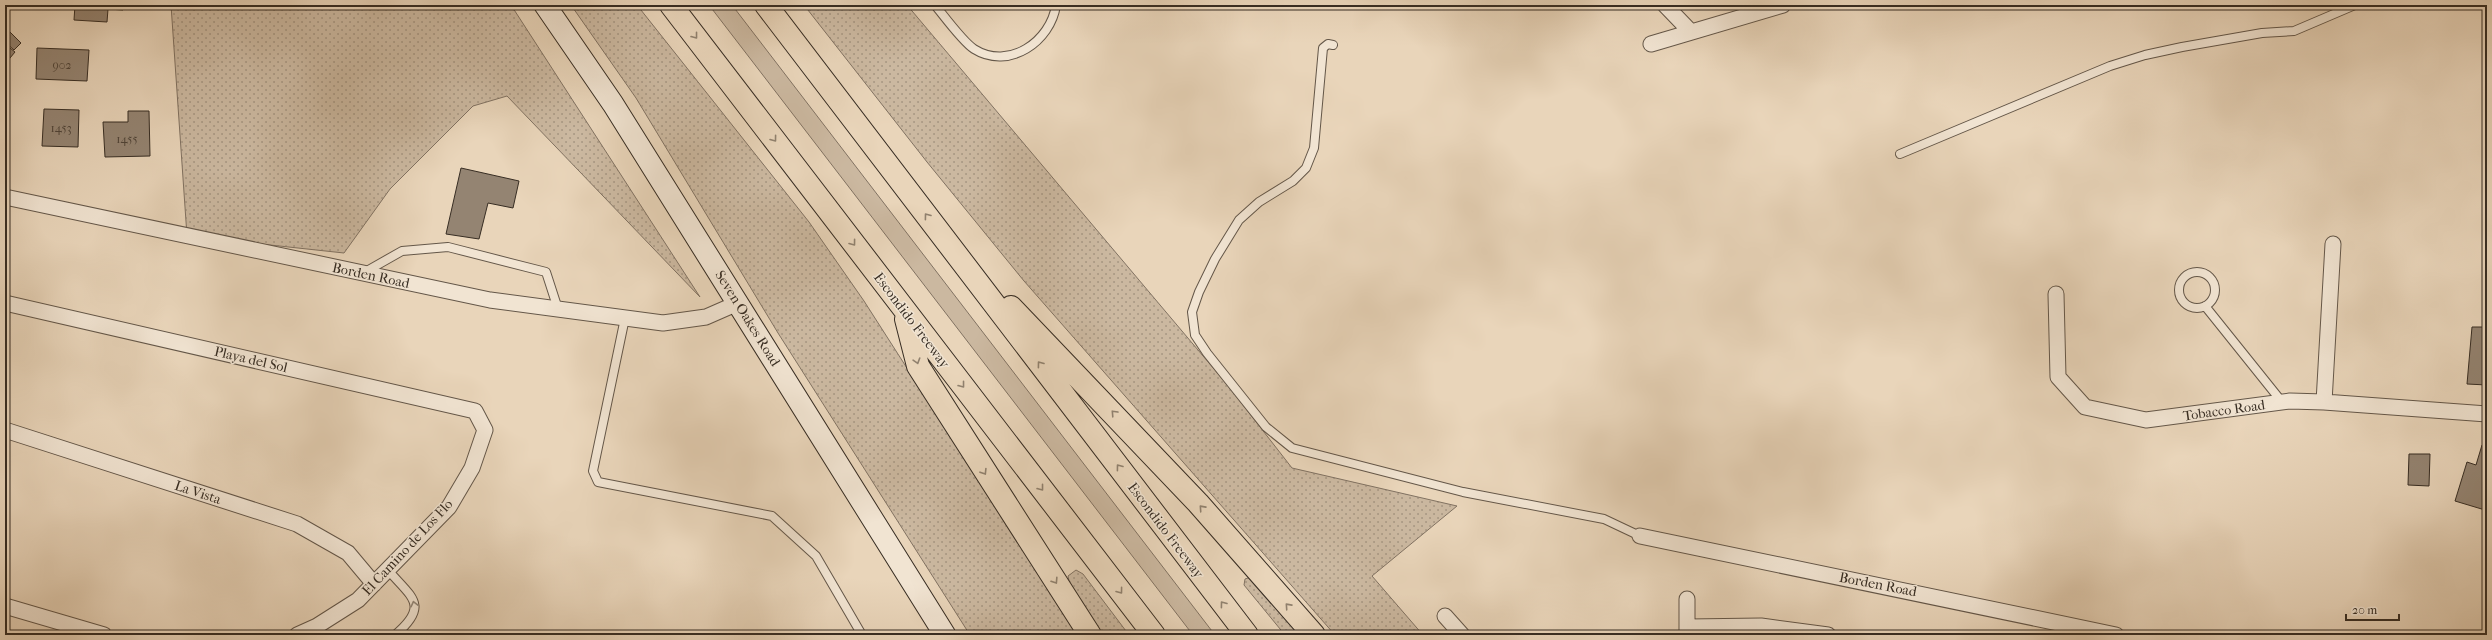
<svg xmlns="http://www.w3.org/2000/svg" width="2492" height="640" viewBox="0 0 2492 640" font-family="'IM FELL French Canon',serif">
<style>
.grass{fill:url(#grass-dots);stroke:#817262}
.garden{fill:#cbb8a0;stroke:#817262}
.building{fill:#948472;stroke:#372d23}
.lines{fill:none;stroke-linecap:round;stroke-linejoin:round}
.lane-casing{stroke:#645749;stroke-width:10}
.street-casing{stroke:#645749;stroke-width:17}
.secondary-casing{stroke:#372d23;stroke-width:23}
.highway-casing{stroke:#372d23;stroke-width:24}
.lane{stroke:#f1e4d2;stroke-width:8}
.street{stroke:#f1e4d2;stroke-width:15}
.secondary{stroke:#f1e4d2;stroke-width:21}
.highway{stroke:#e9d5ba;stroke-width:22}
.oneway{stroke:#90816e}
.oneway2{stroke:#94887a}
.labels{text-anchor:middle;stroke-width:3;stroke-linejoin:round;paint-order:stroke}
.number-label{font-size:12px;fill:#4e4337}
.street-label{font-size:14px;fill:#372d23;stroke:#f1e4d2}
</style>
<defs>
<pattern id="grass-dots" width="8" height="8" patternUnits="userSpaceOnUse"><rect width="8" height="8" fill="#cbb8a0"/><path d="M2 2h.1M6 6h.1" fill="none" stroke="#a69682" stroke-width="1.8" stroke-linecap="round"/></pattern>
</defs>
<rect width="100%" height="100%" fill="#e9d5ba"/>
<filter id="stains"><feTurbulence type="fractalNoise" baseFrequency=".005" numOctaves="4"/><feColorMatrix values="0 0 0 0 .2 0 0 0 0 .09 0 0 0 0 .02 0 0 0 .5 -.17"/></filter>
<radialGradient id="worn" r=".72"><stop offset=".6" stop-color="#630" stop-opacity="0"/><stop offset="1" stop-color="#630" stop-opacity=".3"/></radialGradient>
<path class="grass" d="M171 5H511L700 297 507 96 473 106 390 189 344 253 187 236Z
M571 5H637L809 222 864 301 1078 635H970L778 333 636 98Z
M804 5H907L1225 382 1292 468 1457 506 1372 576 1423 635H1335L1024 281 927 162Z
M1076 570 1083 574 1129 635H1102L1070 585 1068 576Z
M1251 577 1302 635H1285L1244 585 1245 579Z"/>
<path class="garden" d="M709 5H732L1215 635H1193Z"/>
<path class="building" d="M75 5H123V10L108 9 107 22 74 20Z
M6 28 21 43 14 50 5 42Z
M5 44 15 52 5 64Z
M37 48 89 50 87 81 36 79Z
M44 109 79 110 78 147 42 146Z
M128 111H149L150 156 105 157 103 122H128Z
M461 168 519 181 513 208 488 203 479 239 446 234Z
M2486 321 2487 385 2467 384 2472 327H2486Z
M2482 445 2487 446 2485 510 2455 501 2467 462 2476 465Z
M2409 454H2430L2429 486 2408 485Z"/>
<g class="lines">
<defs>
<path id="lane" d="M935 5C944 16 963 42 974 49 1009 71 1051 41 1056 5
M1333 45 1328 44 1323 48 1314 148 1306 168 1293 181 1259 202 1239 220 1215 259 1199 292 1192 312 1195 335 1207 353 1266 427 1292 448 1463 492 1604 519 1640 536
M1900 154 2110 66 2145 55 2182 47 2262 33 2294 31 2355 5
M365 272 402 251 448 247 546 272 558 309
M2179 290a18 18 0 1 1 36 0a18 18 0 1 1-36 0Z
M2205 306 2282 402
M625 318 593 471 598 482 772 516 816 556 862 635
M388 570C412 598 430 605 395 635"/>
<path id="street" d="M1665 5 1691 32
M1651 44 1783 5
M5 197 490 300 663 323 706 317 738 303
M2056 294 2058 377 2085 407 2146 420 2290 401 2324 402 2487 414
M5 303 475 411 485 430 472 468 449 507 358 600 317 626 297 635
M2324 402 2333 244
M5 430 297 524 348 553 374 584
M1640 536 2116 635
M1687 599V635
M5 606 104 635
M1445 616 1462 635
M1688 627 1761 626 1828 635"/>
<path id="secondary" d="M545 5 613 104 945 635"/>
<path id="highway" d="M671 5 1154 635
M766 5 1247 635
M1011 307 1198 503 1314 635
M906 319 918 366 1090 635"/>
</defs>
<use href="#lane" class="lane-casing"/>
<use href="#street" class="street-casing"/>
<use href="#secondary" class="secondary-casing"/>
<use href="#highway" class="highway-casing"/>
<use href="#lane" class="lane"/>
<use href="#street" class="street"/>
<use href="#secondary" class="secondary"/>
<use href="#highway" class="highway"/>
</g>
<defs><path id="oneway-chevron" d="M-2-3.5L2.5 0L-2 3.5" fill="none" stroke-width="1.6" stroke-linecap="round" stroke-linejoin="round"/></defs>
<g class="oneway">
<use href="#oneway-chevron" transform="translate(695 36) rotate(52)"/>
<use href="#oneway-chevron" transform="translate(774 139) rotate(53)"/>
<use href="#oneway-chevron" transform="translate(927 216) rotate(-127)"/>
<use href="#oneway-chevron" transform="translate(853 243) rotate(53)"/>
<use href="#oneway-chevron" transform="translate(917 361) rotate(73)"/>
<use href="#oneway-chevron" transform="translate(1040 364) rotate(-127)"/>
<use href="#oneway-chevron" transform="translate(962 385) rotate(52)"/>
<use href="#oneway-chevron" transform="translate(1114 413) rotate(-133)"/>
<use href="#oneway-chevron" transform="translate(1119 467) rotate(-127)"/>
<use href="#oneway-chevron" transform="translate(984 472) rotate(58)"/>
<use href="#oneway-chevron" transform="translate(1041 488) rotate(52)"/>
<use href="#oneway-chevron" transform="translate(1202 508) rotate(-132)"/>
<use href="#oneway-chevron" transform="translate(1055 581) rotate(57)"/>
<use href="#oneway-chevron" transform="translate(1120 591) rotate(53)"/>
<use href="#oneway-chevron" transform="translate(1223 604) rotate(-127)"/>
<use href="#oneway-chevron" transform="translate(1288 606) rotate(-132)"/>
</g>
<use class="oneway2" href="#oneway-chevron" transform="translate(414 604) rotate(-104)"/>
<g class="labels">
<g class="number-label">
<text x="62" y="69">902</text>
<text x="61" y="132">1453</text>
<text x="127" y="143">1455</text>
</g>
<g class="street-label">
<text transform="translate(371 275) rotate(12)" y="5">Borden Road</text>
<text transform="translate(748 318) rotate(58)" y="5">Seven Oakes Road</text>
<text transform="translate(912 320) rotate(53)" y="5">Escondido Freeway</text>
<text transform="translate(251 359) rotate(13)" y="5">Playa del Sol</text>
<text transform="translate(2224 410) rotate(-8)" y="5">Tobacco Road</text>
<text transform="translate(198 492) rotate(18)" y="5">La Vista</text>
<text transform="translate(1166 530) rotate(53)" y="5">Escondido Freeway</text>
<text transform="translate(407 547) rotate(-47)" y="5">El Camino de Los Flo</text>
<text transform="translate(1878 584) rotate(11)" y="5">Borden Road</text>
</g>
</g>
<rect width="2492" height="640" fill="none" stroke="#e9d5ba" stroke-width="20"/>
<rect x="6" y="6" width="2480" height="628" fill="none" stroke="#372d23" stroke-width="2"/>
<rect x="10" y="10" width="2472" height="620" fill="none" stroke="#372d23"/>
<path d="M2346 614v6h53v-6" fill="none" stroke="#372d23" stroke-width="2"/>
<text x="2352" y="614" font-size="12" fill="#372d23" stroke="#f1e4d2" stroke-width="3" paint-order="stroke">20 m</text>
<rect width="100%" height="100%" filter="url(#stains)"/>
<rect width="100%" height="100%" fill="url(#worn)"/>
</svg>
